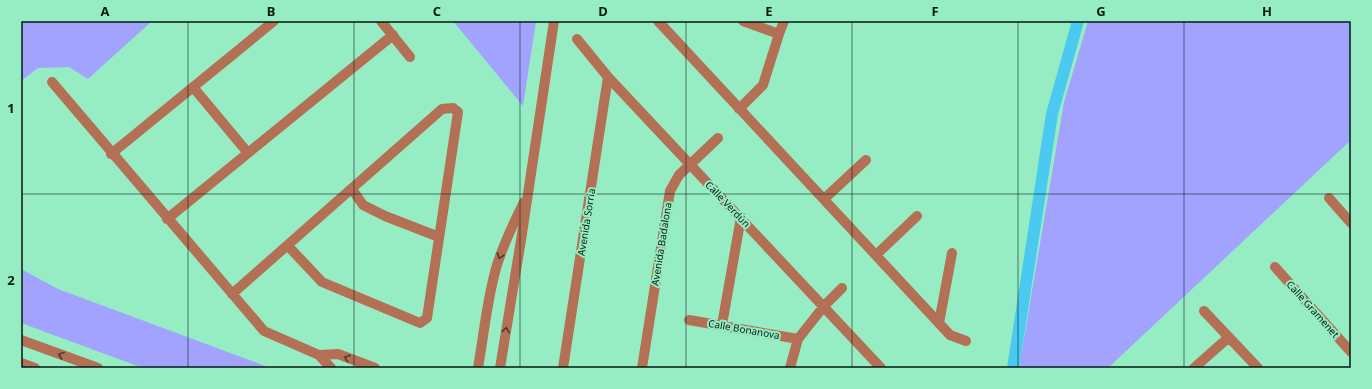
<svg xmlns="http://www.w3.org/2000/svg" width="1372" height="389" viewBox="0 0 1372 389" font-family="'Noto Sans',sans-serif">
<style>
.grass{fill:#a2a3fe}
.lines{fill:none;stroke-linecap:round;stroke-linejoin:round}
.canal{stroke:#4acaf1;stroke-width:12}
.minor{stroke:#b47055;stroke-width:10}
.tertiary{stroke:#b47055;stroke-width:10}
.oneway{stroke:#493e2c}
.grid{fill:none;stroke:#021c11;stroke-width:1;stroke-opacity:0.55}
.labels{text-anchor:middle;stroke-width:4;stroke-linejoin:round;paint-order:stroke}
.street-label{font-size:10px;fill:#021c11;stroke:#97edc3}
.neatline{fill:none;stroke:#021c11;stroke-width:1.5}
.grid-label{font-size:13px;text-anchor:middle;font-weight:bold;fill:#021c11}
</style>
<rect width="100%" height="100%" fill="#97edc3"/>
<path class="grass" d="M21 21H152L88 79 69 67 38 68 21 81Z
M453 21H536L523 106Z
M1088 21H1351V140L1108 368H1019L1064 102Z
M21 269 58 289 271 368H143L21 323Z"/>
<g class="lines">
<path class="canal" d="M1013 368 1052 114 1078 21"/>
<path class="minor" d="M381 21 410 57
M658 21 950 335 966 341
M743 21 779 34 784 21
M577 39 608 77 881 368
M52 82 264 331 319 355 331 368
M193 87 248 153
M739 109 763 85 779 34
M111 154 274 21
M352 189 363 205 385 216 439 237
M1329 198 1351 223
M824 199 866 160
M167 219 393 35
M876 255 917 216
M1275 267 1351 352
M232 294 442 109 453 108 458 112 427 318 420 323 322 282 288 246
M1204 311 1258 368
M689 320 798 339
M939 323 952 253
M722 325 741 217
M319 355 338 354 375 368
M563 368 608 77
M642 368 670 191 679 175 718 138
M790 368 798 339 824 306 842 288
M1194 368 1229 337"/>
<path class="tertiary" d="M21 340 98 368
M21 363 35 368
M478 368C484 334 487 298 497 265 504 243 514 222 524 202
M500 368 521 240 554 21"/>
</g>
<defs><path id="oneway-chevron" d="M-2-3.5L2.5 0L-2 3.5" fill="none" stroke-width="1.6" stroke-linecap="round" stroke-linejoin="round"/></defs>
<g class="oneway">
<use href="#oneway-chevron" transform="translate(500 256) rotate(109)"/>
<use href="#oneway-chevron" transform="translate(506 330) rotate(-80)"/>
<use href="#oneway-chevron" transform="translate(61 355) rotate(-160)"/>
<use href="#oneway-chevron" transform="translate(347 358) rotate(-161)"/>
</g>
<path class="grid" d="M188 21V368M354 21V368M520 21V368M686 21V368M852 21V368M1018 21V368M1184 21V368M21 194H1351"/>
<g class="labels">
<g class="street-label">
<text transform="translate(728 204) rotate(46)" y="4">Calle Verdún</text>
<text transform="translate(586 222) rotate(-81)" y="4">Avenida Sorria</text>
<text transform="translate(661 244) rotate(-81)" y="4">Avenida Badalona</text>
<text transform="translate(1313 309) rotate(48)" y="4">Calle Gramenet</text>
<text transform="translate(744 329) rotate(10)" y="4">Calle Bonanova</text>
</g>
</g>
<rect width="1372" height="389" fill="none" stroke="#97edc3" stroke-width="44"/>
<rect x="22" y="22" width="1328" height="345" class="neatline"/>
<g class="grid-label">
<text x="105" y="16">A</text>
<text x="271" y="16">B</text>
<text x="437" y="16">C</text>
<text x="603" y="16">D</text>
<text x="769" y="16">E</text>
<text x="935" y="16">F</text>
<text x="1101" y="16">G</text>
<text x="1267" y="16">H</text>
<text x="11" y="113">1</text>
<text x="11" y="285">2</text>
</g>
</svg>
